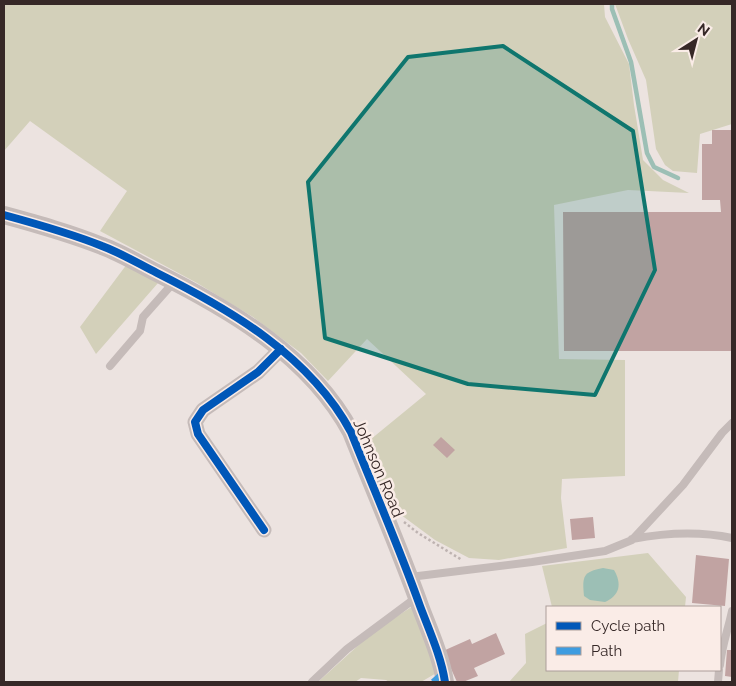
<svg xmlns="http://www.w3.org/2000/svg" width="736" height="686" viewBox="0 0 736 686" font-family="Raleway,sans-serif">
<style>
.green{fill:#d3d0ba}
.water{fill:#9cbfb5}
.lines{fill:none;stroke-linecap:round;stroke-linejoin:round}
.stream{stroke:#9cbfb5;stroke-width:4.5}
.building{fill:#c1a3a2}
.path{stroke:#beb3b1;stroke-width:2.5;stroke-dasharray:2.5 2.5;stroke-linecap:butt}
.service{stroke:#c5bbb9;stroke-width:8}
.minor{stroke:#c5bbb9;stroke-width:15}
.tertiary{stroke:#c5bbb9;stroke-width:18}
.quiet{stroke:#3e9ce0;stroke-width:6;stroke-dasharray:12 6;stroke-linecap:butt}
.cycleway-casing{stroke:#faece7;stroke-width:11}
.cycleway{stroke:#0057b8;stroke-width:8}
.marked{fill:#0f766e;fill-opacity:0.2;stroke:#0f766e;stroke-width:4;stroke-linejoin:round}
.labels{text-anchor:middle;stroke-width:5;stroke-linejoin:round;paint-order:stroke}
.street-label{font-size:16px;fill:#362827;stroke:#faece7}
</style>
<rect width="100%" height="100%" fill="#ece3e0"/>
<path class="green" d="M4 4H604L605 17 629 64 634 105 643 160 663 180 689 193 628 190 554 205 559 359 625 360V476L562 479 561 498 567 548 499 560 469 558 435 540 389 506 365 444 426 394 367 339 328 381 301 353 253 317 197 283 100 231 127 191 30 121 4 151Z
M615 4H732V124L700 134 697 173 673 171 665 165 656 149 646 80 628 39Z
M127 264 158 283 96 354 80 327Z
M648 553 686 597 685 607H552L542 566Z
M413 606 438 672 421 682H389L386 680 361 678 355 682H318L374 631Z
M547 623V670H679L678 682H509L526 663 525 634Z"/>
<path class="water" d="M603 568 614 570C622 584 620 595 605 602L590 600 584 596C582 576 583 572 603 568Z"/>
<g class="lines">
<path class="stream" d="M612 4V9L631 62 647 153 654 167 678 178"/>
</g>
<path class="building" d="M712 130H732V351H564L563 212H721L720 200H702V144H712Z
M441 437 455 450 447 458 433 445Z
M593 517 595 538 572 540 570 519Z
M696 555 729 559 725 606 692 603Z
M496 633 505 654 474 668 478 676 463 682H457L443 651 470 639 472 644Z
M727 650H732V677L725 676Z"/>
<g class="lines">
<path class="path" d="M404 522 418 533 462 560"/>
<path class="service" d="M110 366 140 331 143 317 174 282
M632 539C664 533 700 531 732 538
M410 577 532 562 605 551 632 540 683 485 722 433 732 423
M720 665C722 645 728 630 732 611
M312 682 347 649 417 597
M718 682 719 670"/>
<path class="minor" d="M264 530 198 434 195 422 203 410 258 372 281 349"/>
<path class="tertiary" d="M4 215C37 224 70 233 102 246 121 253 139 264 157 273 231 310 310 356 351 432 374 490 399 547 420 606 429 630 441 656 445 682"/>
<path class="quiet" d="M433 682 443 673"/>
<defs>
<path id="cycleway" d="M4 215C37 224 70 233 102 246 121 253 139 264 157 273 231 310 310 356 351 432 374 490 399 547 420 606 429 630 441 656 445 682
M264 530 198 434 195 422 203 410 258 372 281 349"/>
</defs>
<use href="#cycleway" class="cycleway-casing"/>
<use href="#cycleway" class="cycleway"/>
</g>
<path class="marked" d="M503 46 633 131 655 270 595 395 468 384 325 338 308 182 408 57Z"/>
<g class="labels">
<g class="street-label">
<text transform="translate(379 468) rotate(67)" y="6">Johnson Road</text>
</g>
</g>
<rect width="736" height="686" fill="none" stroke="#362827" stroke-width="10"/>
<rect x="546" y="606" width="175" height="65" fill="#faece7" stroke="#ac9e9a"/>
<rect x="556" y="622" width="25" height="8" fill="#0057b8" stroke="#ac9e9a"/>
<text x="591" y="631" font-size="15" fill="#362827">Cycle path</text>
<rect x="556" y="647" width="25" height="8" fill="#3e9ce0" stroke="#ac9e9a"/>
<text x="591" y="656" font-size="15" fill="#362827">Path</text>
<g transform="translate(696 40) rotate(36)" stroke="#faece7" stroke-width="4" paint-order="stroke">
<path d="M0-4L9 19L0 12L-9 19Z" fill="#362827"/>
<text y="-8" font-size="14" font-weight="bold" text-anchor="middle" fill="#362827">N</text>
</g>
</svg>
